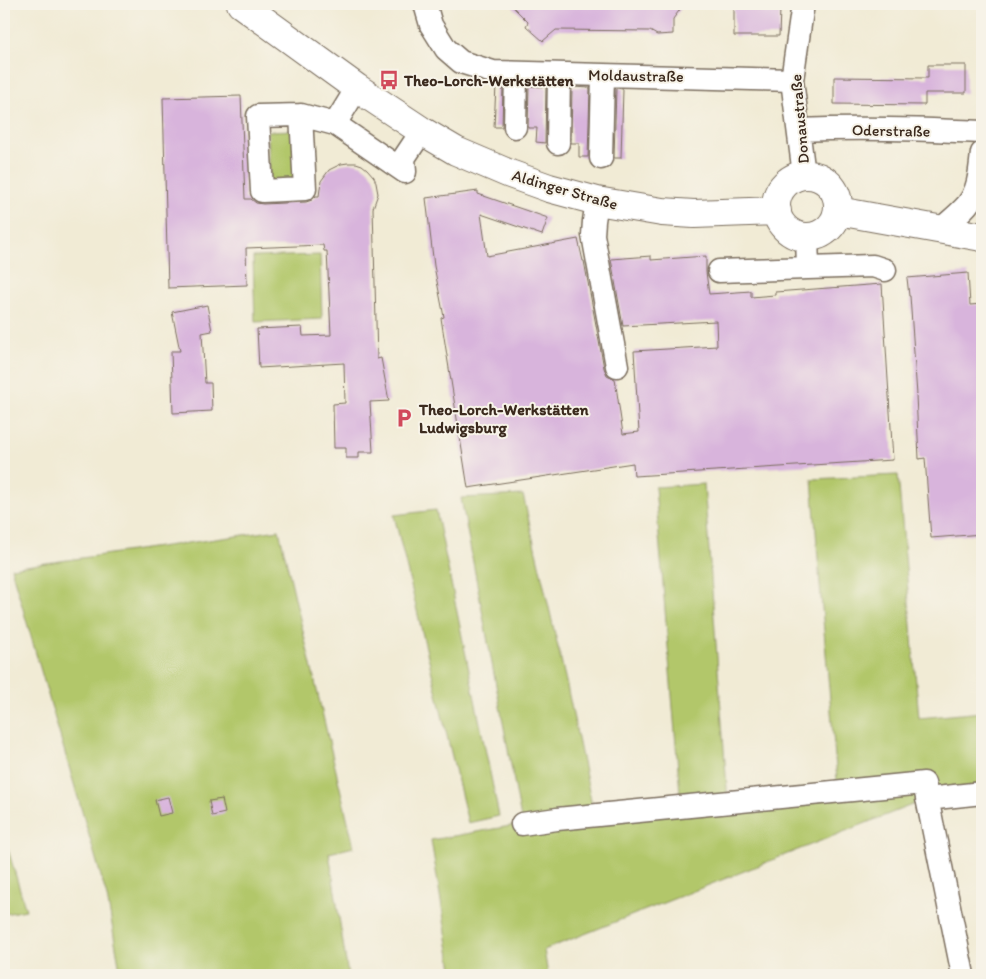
<svg xmlns="http://www.w3.org/2000/svg" width="986" height="979" viewBox="0 0 986 979" font-family="Itim,sans-serif">
<style>
.green{fill:#b2c76b;stroke:#767844}
.building{fill:#d8b4dc}
.lines{fill:none;stroke-linecap:round;stroke-linejoin:round}
.minor-casing{stroke:#7b6e5e;stroke-width:25}
.major-casing{stroke:#7b6e5e;stroke-width:30}
.minor{stroke:#fff;stroke-width:22}
.major{stroke:#fff;stroke-width:28}
.labels{text-anchor:middle;stroke-width:4;stroke-linejoin:round;paint-order:stroke}
.street-label{font-size:16px;fill:#3b2a1e;stroke:#f7f3e8}
.poi-label{font-size:16px;font-weight:bold;fill:#3b2a1e;stroke:#f7f3e8;text-anchor:start}
</style>
<rect width="100%" height="100%" fill="#f7f3e8"/>
<filter id="ink" filterUnits="userSpaceOnUse"><feTurbulence type="fractalNoise" baseFrequency=".02" numOctaves="2"/><feDisplacementMap in="SourceGraphic" scale="10" xChannelSelector="R" yChannelSelector="G"/><feConvolveMatrix kernelMatrix="1 2 1 2 8 2 1 2 1" color-interpolation-filters="sRGB"/></filter>
<filter id="wash" filterUnits="userSpaceOnUse"><feTurbulence type="fractalNoise" baseFrequency=".0096" numOctaves="4" result="noise"/><feDisplacementMap in="SourceGraphic" scale="20" xChannelSelector="R" yChannelSelector="G"/><feGaussianBlur stdDeviation="1.12" result="paint"/><feColorMatrix in="noise" values="0 0 0 0 0 0 0 0 0 0 0 0 0 0 0 0 0 1.4 0 .05"/><feComposite in="paint" operator="in"/></filter>
<g filter="url(#wash)">
<rect width="100%" height="100%" fill="#f1ebd5"/>
<path class="green" d="M296 130 298 182 270 183 268 131Z
M320 255 322 319 255 322 253 257Z
M898 475 919 718 982 712V793L927 799 544 950 548 975H453L431 840 522 824 461 498 523 495 567 686 594 815 681 806 655 487 704 484 728 802 838 791 820 585 812 479Z
M436 510 499 816 468 823 394 515Z
M279 530 354 847 329 853 348 975H121L107 897 11 568Z
M4 836 26 910 4 914Z"/>
<g id="blocks">
<path class="building" d="M510 4H684L673 19V34L657 35 650 31 556 30 543 41 526 26 528 22Z
M734 8 780 9 779 36H734Z
M928 65H966V93H925V105L834 104V77L928 78Z
M496 85H503L502 127H494Z
M529 86 546 87 545 143 536 142 537 128H528Z
M572 87 590 88 588 157H579V143H571Z
M616 88 623 89 621 158H614Z
M241 96 245 199H251L256 203 263 204 306 202 312 200 316 196H319L321 181 329 170 341 164 348 163H356L362 165 367 169 374 177 376 183 378 194 373 208 377 359 381 358 389 401 370 402 373 452H359V458H346V448H334L333 404 345 403 344 363 259 368 257 329 302 327 303 336 331 335 327 251H324L323 245 246 248 247 285 168 288 163 98Z
M478 191V194L548 218 542 235 481 214 487 256 578 239 583 261H584L604 368 607 375 615 379 623 434 639 432 634 351 717 346 716 321 623 326 611 259 651 256V260L706 256V272L709 294 751 291V297L775 295V292L882 284 893 460 634 476 633 463 468 488 441 318 444 317 434 266 426 198Z
M968 273 970 305 982 304V534L931 538 925 458 919 459 916 395H917L910 296H909L907 278Z
M207 305 212 331 202 333 205 383H211L212 411 173 413 171 351H180L172 312Z
M168 797 172 813 159 816 155 800Z
M222 799 225 813 212 816 209 801Z"/>
</g>
</g>
<g filter="url(#ink)">
<use href="#blocks" fill-opacity="0" stroke="#7b6e5e" stroke-width="1"/>
<g class="lines">
<defs>
<path id="minor" d="M425 4 431 25 446 49 461 62 493 72 792 80
M803 4 792 80 804 175
M357 88 335 124 405 172 404 158 422 131
M301 115 305 189 262 191 258 116 301 115 335 124
M515 127 516 73
M799 130C860 127 921 129 982 132
M558 143 559 74
M601 158 603 75
M597 201 594 221 593 235 617 366
M941 229C949 222 959 214 967 205 979 191 980 171 982 153
M808 268 873 266 885 270
M719 271 808 268 807 236
M927 799 982 793
M522 824 557 819 924 783 963 975"/>
<path id="major" d="M241 4 357 88 422 131 456 151 510 174 549 188 597 201 662 212 694 214 777 211
M776 206a31 31 0 1 1 62 0a31 31 0 1 1-62 0Z
M838 211 982 237"/>
</defs>
<use href="#minor" class="minor-casing"/>
<use href="#major" class="major-casing"/>
<use href="#minor" class="minor"/>
<use href="#major" class="major"/>
</g>
</g>
<defs>
<symbol id="bus-bare" viewBox="-9 -9 18 18"><path d="M-5-6H5V4H4V6H2V4H-2V6H-4V4H-5ZM-3.5-4V0h7V-4ZM-3.5 1.2v1.5H-2V1.2ZM2 1.2v1.5H3.5V1.2Z" fill="#d1495b" stroke="#f7f3e8" stroke-width="2.5" paint-order="stroke"/></symbol>
<symbol id="parking-bare" viewBox="-9 -9 18 18"><path d="M-3.5-5.5H1a3.5 3.5 0 0 1 0 7H-1V5.5H-3.5ZM-1-3.4V-.6H.8a1.4 1.4 0 0 0 0-2.8Z" fill="#d1495b" stroke="#f7f3e8" stroke-width="2.5" paint-order="stroke"/></symbol>
</defs>
<g fill-rule="evenodd">
<use href="#bus-bare" x="375" y="66" width="28" height="28"/>
<use href="#parking-bare" x="390" y="404" width="28" height="28"/>
</g>
<g class="labels">
<g class="street-label">
<text transform="translate(636 75) rotate(1)" y="6">Moldaustraße</text>
<text transform="translate(799 119) rotate(-95)" y="6">Donaustraße</text>
<text transform="translate(891 130) rotate(1)" y="6">Oderstraße</text>
<text transform="translate(565 189) rotate(16)" y="6">Aldinger Straße</text>
</g>
<g class="poi-label">
<text x="404" y="86">Theo-Lorch-Werkstätten</text>
<text x="419" y="415">Theo-Lorch-Werkstätten<tspan x="419" dy="18">Ludwigsburg</tspan></text>
</g>
</g>
<rect width="986" height="979" fill="none" stroke="#f7f3e8" stroke-width="20"/>
</svg>
